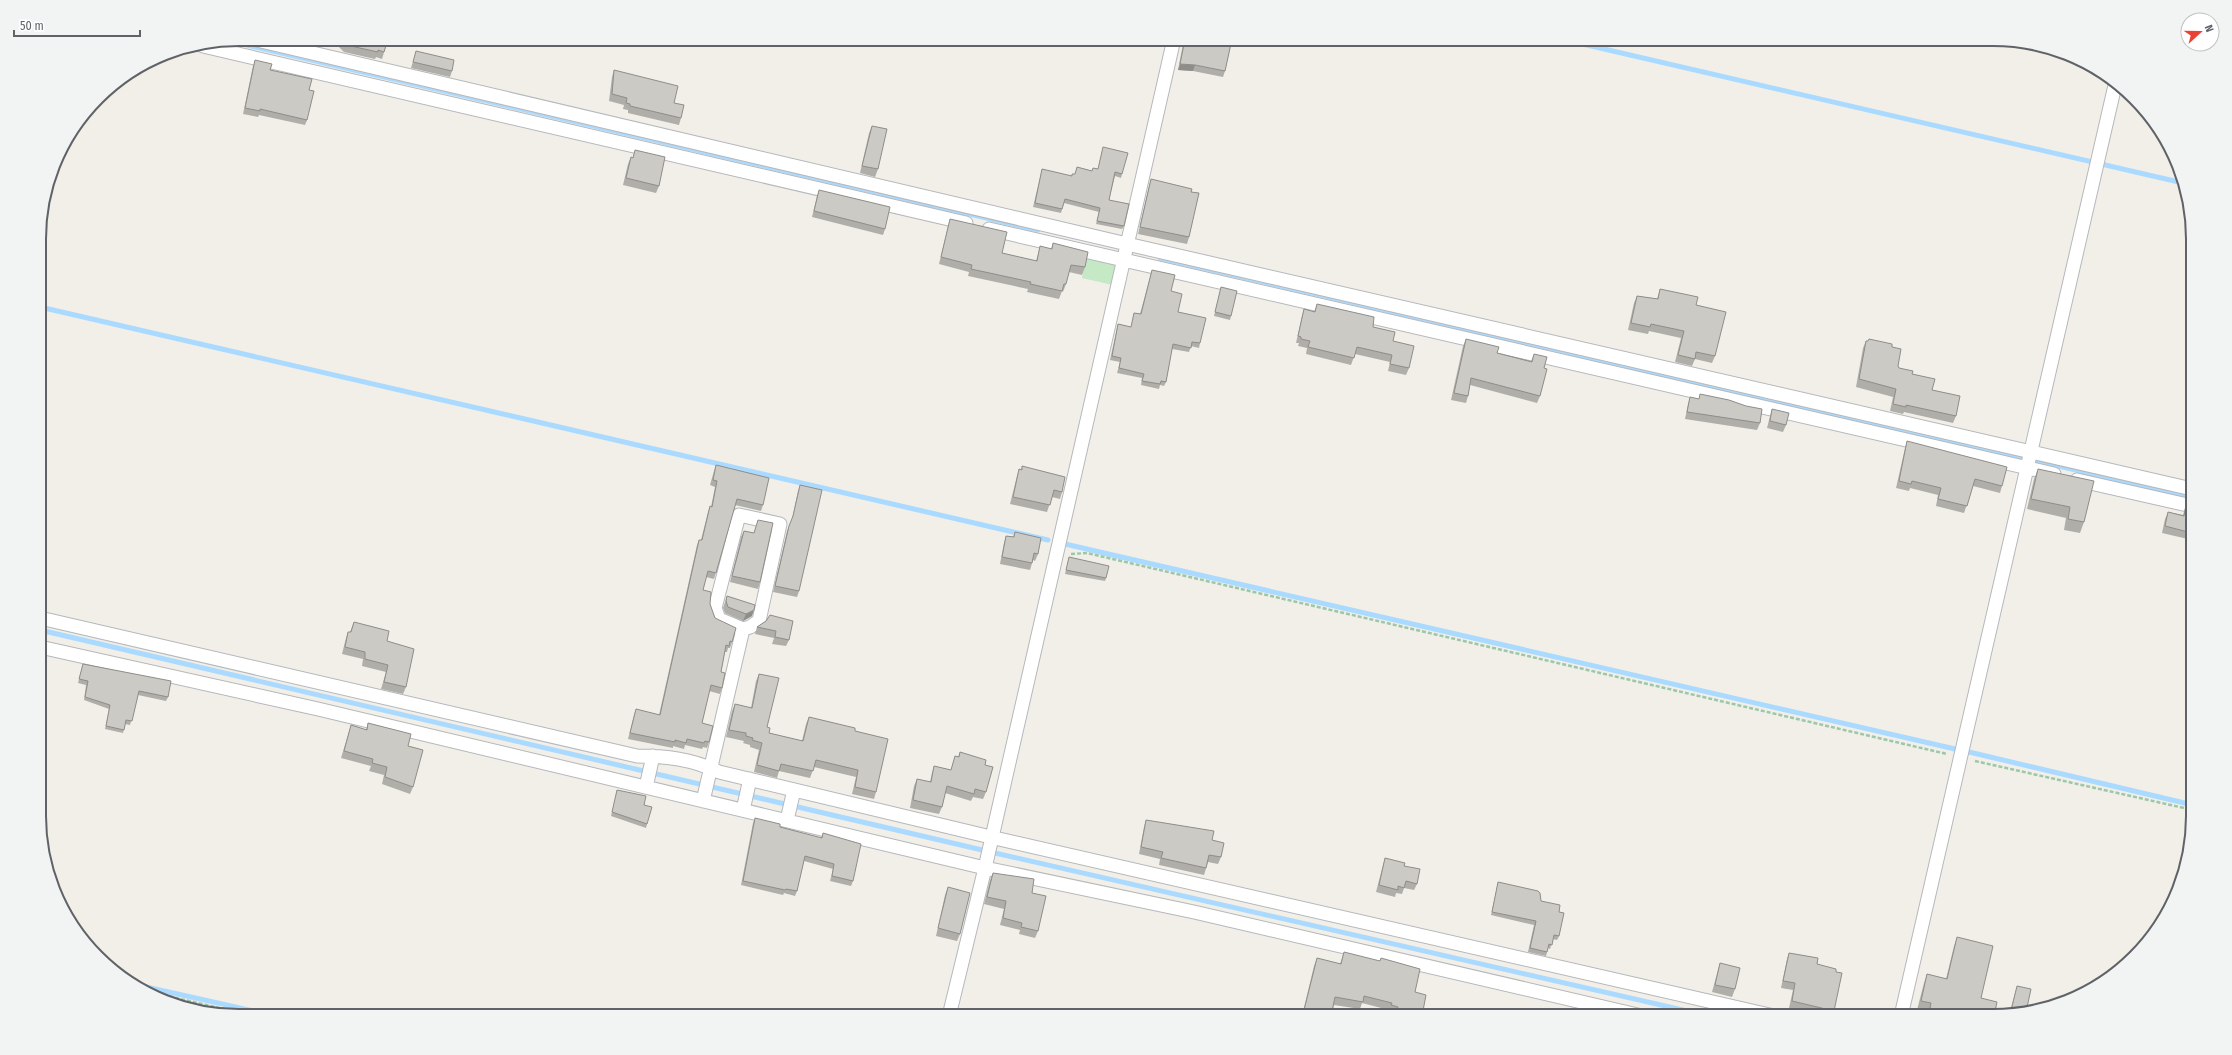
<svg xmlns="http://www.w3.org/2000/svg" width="2232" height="1055" viewBox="0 0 2232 1055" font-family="'Fira Sans Condensed',sans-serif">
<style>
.green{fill:#c5e8c5}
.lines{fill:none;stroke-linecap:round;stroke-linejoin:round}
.stream{stroke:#aadaff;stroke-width:5}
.minor-casing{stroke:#b5b8bc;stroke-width:15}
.path{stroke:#9cc7a9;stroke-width:2.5;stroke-dasharray:4 2;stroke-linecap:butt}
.minor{stroke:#fff;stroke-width:13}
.wall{fill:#afaea9}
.shaded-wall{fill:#8f8d8a}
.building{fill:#cccac5;stroke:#8f8d8a}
.rim{fill:none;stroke:#5f6368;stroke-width:2}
</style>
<rect width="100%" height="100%" fill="#f1efe8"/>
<path class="green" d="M1086 257 1115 263 1117 267 1113 285 1082 278Z"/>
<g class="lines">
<path class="stream" d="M1561 39 2183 183
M230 41 1038 230
M1160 258 2192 497
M40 307 1048 540
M1065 544 1955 749
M40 630 995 853 1709 1016
M1969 752 2193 805
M133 984 276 1016"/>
<defs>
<path id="minor" d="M253 39 1127 244 2192 489
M203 46 966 223
M989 229 2054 474
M2077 480 2192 506
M40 618 637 756C666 756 692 759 719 772L999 839 1774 1016
M40 647 318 709 985 868 1194 912 1642 1016
M646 787 653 756
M703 801 743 629 750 627 759 621 780 524 739 515 715 608 719 619 743 629
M743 810 750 779
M787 820 794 790
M949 1016 985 868 1174 39
M1901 1016 2116 81"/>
</defs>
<use href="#minor" class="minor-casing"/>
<path class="path" d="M1071 554 1087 553 1947 754
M1975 761 2193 810
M146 991 254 1016"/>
<use href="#minor" class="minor"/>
</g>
<path class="wall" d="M341 39H388L382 59 376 57 375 59 344 52 339 47Z
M1184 39H1232L1225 71 1223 77 1193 71 1178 70Z
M1234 39H1267L1265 45Z
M416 51 452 71 450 77 411 68Z
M255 60 270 70 309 90 307 120 305 125 259 115 258 117 243 114 253 66Z
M614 70 674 103 681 118 679 125 628 113V110L623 109 624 105 609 101 612 77Z
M872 126 878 169 875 177 860 173 869 133Z
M1103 147 1122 174 1121 178 1115 176 1109 200 1124 226 1122 229 1096 224 1099 212 1064 203 1061 213 1033 207 1042 169 1071 176 1075 174 1077 167 1092 171 1098 169Z
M635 150 659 186 656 193 623 185 628 164 631 157 633 158Z
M1151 179 1191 192 1189 237 1187 244 1138 234 1149 186Z
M819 190 885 229 883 235 812 217 817 196Z
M950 219 1002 253 1036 261 1038 254 1040 246 1051 249 1053 243 1085 267 1082 275 1069 272 1066 284 1063 292 1062 291 1059 299 1027 292 1028 289 968 276 969 272 939 264 948 226Z
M1152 270 1171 291 1178 312 1200 343 1199 348 1191 346 1189 352 1172 349 1166 382 1164 386 1160 385 1159 389 1141 385 1142 378 1117 373 1120 362 1110 360 1117 328 1118 324 1131 327 1134 313 1140 314Z
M1221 287 1231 316 1230 320 1214 316Z
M1660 289 1696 305 1715 356 1712 363 1695 359 1692 366 1675 362 1681 338 1649 331 1648 334 1628 330 1634 303 1637 296 1657 299Z
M1317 304 1373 327 1393 341 1409 368 1406 375 1388 371 1390 362 1355 354 1351 365 1306 354 1307 348 1298 346 1299 343H1296L1302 316 1304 309 1314 312Z
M1466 339 1497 353 1531 361 1534 354 1544 368 1540 396 1537 403 1470 385 1468 396 1466 403 1451 400 1463 346Z
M1866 341 1892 347 1898 366 1899 368 1912 374 1932 390 1956 416 1953 423 1904 412 1903 414 1890 411 1893 397 1856 387 1863 348Z
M1690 397 1760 423 1757 430 1685 419 1688 404Z
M1772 409 1786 425 1783 432 1767 428 1770 416Z
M1907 441 2002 486 2000 493 1973 486 1964 513 1936 506 1938 495 1910 488 1909 491 1896 488 1905 448Z
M716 465 763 505 761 511 735 505 714 579 706 577 703 590 715 618 732 642 730 648H728L727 652H725L721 672 722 688 720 694 709 691 702 723 709 742 707 748 703 747 702 749 685 745 684 749 673 746V748L628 739 634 715 636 709 659 715 697 545 699 540H701L708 512 710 506 711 507 715 487 710 485 714 471Z
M1022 466 1062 492 1060 499 1052 497 1047 512 1010 504 1017 476 1019 469 1021 470Z
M2038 469 2084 522 2080 533 2064 530 2066 518 2027 509 2034 479Z
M800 485 799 591 797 597 773 592 787 531 792 519 798 491Z
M2186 505 2192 506V540L2162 533 2165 519 2168 512 2183 515Z
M758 520 760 582 758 589 730 582 741 537 744 531 754 533Z
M1015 532 1038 554 1035 561 1033 560 1030 570 1000 564 1004 543 1006 536 1013 537Z
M1069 557 1106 578 1105 581 1065 574Z
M727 596 752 616 743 621 725 613 723 608Z
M766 621 789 640 786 646 772 644 774 638 755 634 757 627Z
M354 622 387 641 406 687 403 694 381 689 386 672 362 666 363 659 342 654 346 638 348 632H350Z
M83 664 168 697 166 701 138 695 130 725 125 724 123 733 105 729 109 709 84 700 86 685 78 683Z
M759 674 767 727 769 733 802 741 806 724 809 717 855 731 876 792 874 799 852 794 856 777 814 767 810 778 779 771 777 778 754 772 759 750 750 747V745L743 743 744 741 726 737 732 711 735 704 751 708 756 681Z
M368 723 408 746 413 787 410 794 382 784 384 775 369 771 371 766 341 758 351 725 366 730Z
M960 752 985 765 986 792 983 799 973 797 971 801 945 793 942 807 939 814 910 808 914 786 917 779 930 782 932 773 934 766 951 770 955 756 958 757Z
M617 790 644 805 647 824 646 828 611 816Z
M755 818 780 827 821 838 823 833 853 881 851 886 830 881 833 869 804 861 797 891 795 896 784 893 783 895 741 885 753 823Z
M1146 820 1212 840 1221 857 1218 864 1208 862 1204 875 1159 865 1160 859 1139 854 1144 827Z
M1385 858 1404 866 1417 884 1414 890 1404 888 1402 894 1396 893 1395 897 1376 892 1383 865Z
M993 873 1032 893 1038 931 1035 938 1019 934 1020 930 1000 925 1004 909 984 904 990 880Z
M1498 882 1541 901 1559 912V936L1557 940 1553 939 1550 949 1548 948 1546 956 1528 952 1534 925 1491 915Z
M948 887 960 934 957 941 936 936 945 895Z
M1957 937 1981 998 1994 1016H1927L1928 1012 1917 1010 1924 983 1927 974 1946 979 1954 946Z
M1344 952 1415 992 1422 1016H1395L1396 1014 1388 1013 1389 1010 1362 1003 1360 1009 1334 1005 1331 1016H1302L1314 966 1317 958 1340 964Z
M1789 953 1836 972 1834 1011 1832 1016H1822L1789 1008 1793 990 1781 988 1787 959Z
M1720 963 1735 989 1732 997 1712 992 1718 970Z
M2017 986 2026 1012 2009 1015 2015 993Z"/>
<path class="shaded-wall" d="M1180 64 1195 65 1193 71 1178 70Z
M754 610 752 616 743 621 746 614Z"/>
<path class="building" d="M342 39H388L384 52 378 50V52L346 45 342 40Z
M1185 39H1232L1225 71 1195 65 1180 64Z
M416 51 454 60 452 71 413 62Z
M255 60 272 64 270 70 312 79 309 90 314 91 307 120 260 109V111L245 108Z
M614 70 678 86 674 103 684 105 681 118 630 106V104L626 103 627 98 612 94Z
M872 126 887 129 878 169 862 166Z
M1103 147 1128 153 1122 174 1115 172 1109 200 1129 204 1124 226 1097 221 1100 208 1065 199 1062 209 1035 203 1042 169 1072 176V174H1075L1077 167 1092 171 1093 168 1098 169Z
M635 150 665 157 659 186 626 178 631 157 633 158Z
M1151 179 1192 189 1191 192 1199 193 1189 237 1140 227Z
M819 190 890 207 885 229 814 211Z
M950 219 1007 232 1002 253 1037 261 1040 246 1052 249 1053 243 1088 252 1085 267 1071 265 1066 284H1064L1062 291 1030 284 1031 282 971 269 972 265 941 257Z
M1152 270 1175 275 1171 291 1182 294 1178 312 1206 318 1200 343 1192 342 1191 348 1173 344 1166 382 1161 381 1160 384 1142 381 1144 374 1119 368 1121 358 1112 356 1118 324 1131 327 1134 313 1141 314Z
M1221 287 1237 291 1231 316 1215 312Z
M1660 289 1698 297 1696 305 1726 312 1715 356 1696 352 1695 359 1678 355 1684 331 1651 324 1650 327 1631 323 1637 296 1658 299Z
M1317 304 1374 317 1373 327 1395 332 1393 341 1414 346 1409 368 1390 364 1392 355 1357 347 1354 358 1308 347 1310 341 1301 339V337L1298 336 1304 309 1315 312Z
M1466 339 1499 347 1497 353 1532 362 1534 354 1547 357 1544 368 1547 369 1540 396 1471 378 1468 396 1454 393Z
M1869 339 1892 344V347L1901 349 1898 366 1899 368 1913 371 1912 374 1935 379 1932 390 1960 396 1956 416 1906 405V407L1893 404 1896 389 1859 379 1866 341H1868Z
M1700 394 1729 400 1746 406 1762 409 1760 423 1687 412 1690 397 1699 399Z
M1772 409 1789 413 1786 425 1770 421Z
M1907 441 2007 467 2002 486 1975 479 1967 506 1938 499 1941 488 1912 481 1911 484 1899 481Z
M716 465 769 478 763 505 737 499 716 573 708 571 703 590 711 592 710 604 715 618 736 628 732 642 730 641 729 646 726 645 721 672 725 673 722 688 711 685 702 723 713 726 709 742 705 741 704 743 687 739 686 743 675 740V742L630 733 636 709 660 715 699 540H702L710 506 712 507 717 481 713 480Z
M1022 466 1065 477 1062 492 1054 490 1050 505 1013 497 1019 469 1022 470Z
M2038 469 2094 481 2084 522 2068 519 2070 507 2031 499Z
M800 485 822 490 799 591 775 586 789 526 793 516Z
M2186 505 2192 506V533L2165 526 2168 512 2184 516Z
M758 520 773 523 760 582 732 576 744 531 754 533Z
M1015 532 1041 538 1038 554 1034 553 1032 563 1002 557 1006 536 1014 537Z
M1069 557 1109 566 1106 578 1066 570Z
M727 596 755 605 754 610 746 614 728 607 726 601Z
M770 615 793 621 789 640 775 637 776 631 757 627 766 621Z
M354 622 389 631 387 641 414 649 406 687 384 682 388 665 365 659V652L345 647 348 632H351Z
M83 664 171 681 168 697 139 691 132 721 126 720 124 730 106 726 110 705 85 697 88 681 79 679Z
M759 674 779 678 767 727 770 728 769 733 803 741 809 717 855 728V731L888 739 876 792 855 787 858 770 816 760 813 771 781 764 779 771 757 765 762 743 752 740 753 738 746 736V733L729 730 735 704 752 708Z
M368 723 411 734 408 746 423 750 413 787 385 777 387 767 372 763 373 759 344 751 351 725 367 730Z
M960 752 986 760 985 765 993 767 986 792 975 789 974 794 947 786 942 807 913 800 917 779 931 782 934 766 951 770 955 756 959 757Z
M617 790 646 796 644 805 652 807 647 824 612 812Z
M755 818 780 824V827L822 838 823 833 861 844 853 881 832 876 834 864 805 856 797 891 786 889 785 890 743 881Z
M1146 820 1214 831 1212 840 1224 843 1221 857 1209 855 1206 868 1161 858 1163 852 1141 847Z
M1385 858 1405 863 1404 866 1420 869 1417 884 1406 881 1404 888 1398 886V890L1379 885Z
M993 873 1034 879 1032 893 1046 896 1038 931 1021 927 1022 923 1003 918 1006 901 987 897Z
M1498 882 1538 891 1540 893 1541 901 1560 905 1559 912 1564 913 1559 936 1554 935 1552 945 1549 944 1547 952 1530 948 1536 921 1492 912Z
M948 887 970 893 960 934 938 928Z
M1957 937 1993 946 1981 998 1997 1002 1994 1016H1961L1930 1008 1931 1003 1921 1001 1927 974 1947 979Z
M1344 952 1380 961 1381 958 1420 969 1415 992 1426 995 1422 1016H1396L1398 1007 1391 1005 1392 1003 1364 996 1363 1002 1335 997 1331 1016H1305L1306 1011 1304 1010 1317 958 1341 964Z
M1789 953 1818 958 1817 964 1836 969V972L1842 973 1834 1011 1792 1001 1795 983 1783 981Z
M1720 963 1740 968 1735 989 1715 985Z
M2017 986 2031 989 2026 1012 2010 1015Z"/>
<path d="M0 0H2232V1055H0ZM239 46H1993A193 193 0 0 1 2186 239V816A193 193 0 0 1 1993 1009H239A193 193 0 0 1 46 816V239A193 193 0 0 1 239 46Z" fill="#f2f3f3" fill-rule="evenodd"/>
<path class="rim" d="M239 46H1993A193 193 0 0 1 2186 239V816A193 193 0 0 1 1993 1009H239A193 193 0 0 1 46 816V239A193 193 0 0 1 239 46Z"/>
<g transform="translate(2200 32) rotate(69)"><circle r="19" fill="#ffffff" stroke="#bfc1c3"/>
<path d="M0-3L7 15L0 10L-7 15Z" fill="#ea4335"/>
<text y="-6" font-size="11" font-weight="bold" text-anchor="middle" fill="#5f6368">N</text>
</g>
<path d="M14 30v6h126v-6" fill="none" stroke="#5f6368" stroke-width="2"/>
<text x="20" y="30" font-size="12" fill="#5f6368" stroke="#ffffff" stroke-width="3" paint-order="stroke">50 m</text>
</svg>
